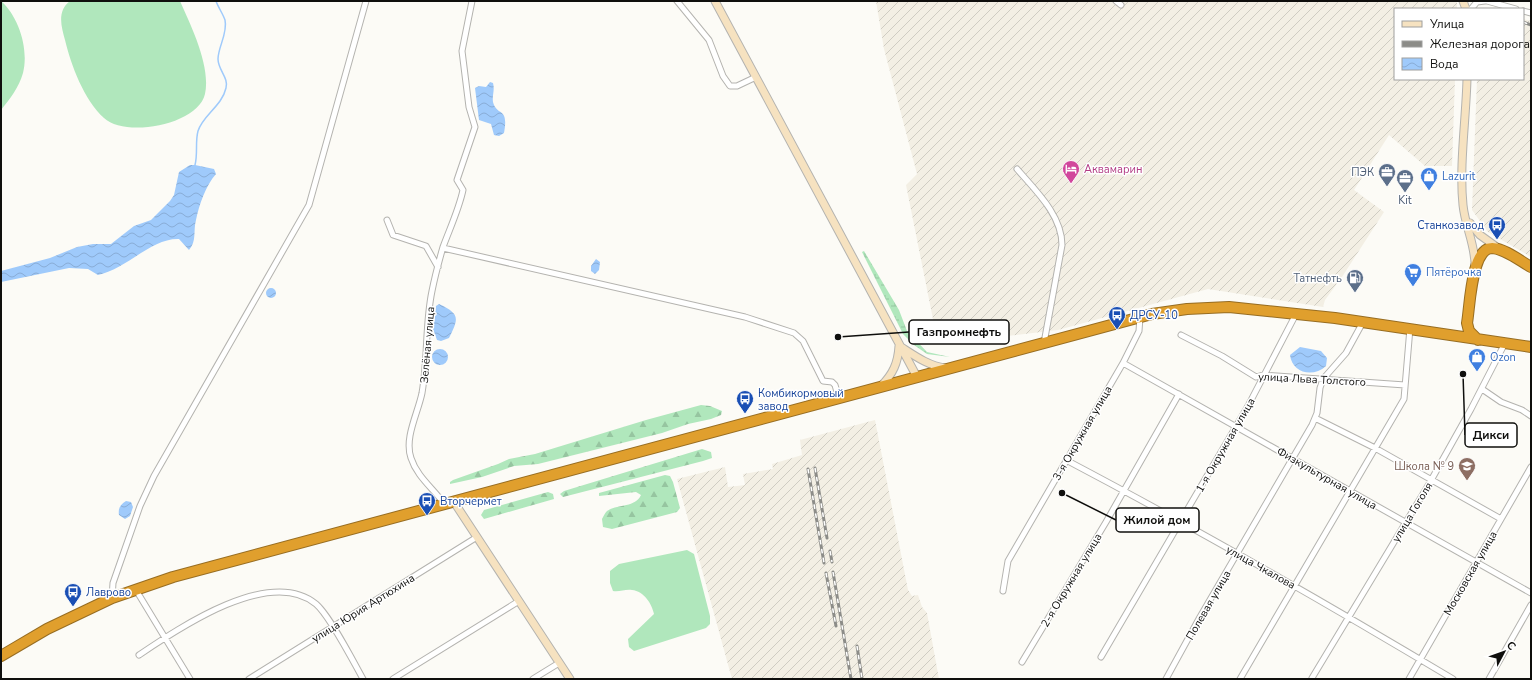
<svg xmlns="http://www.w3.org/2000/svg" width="1532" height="680" viewBox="0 0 1532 680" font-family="'Nunito Sans',sans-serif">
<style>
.industrial{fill:url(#industrial-furrows)}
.grass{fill:#b0e7bc}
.forest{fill:url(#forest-firs)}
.wetland{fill:url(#wetland-marsh)}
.water{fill:url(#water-waves)}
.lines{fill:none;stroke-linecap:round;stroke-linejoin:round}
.stream{stroke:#9fcafb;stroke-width:1.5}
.street-casing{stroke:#b4b3af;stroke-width:7}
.secondary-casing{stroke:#b4b3af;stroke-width:9}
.highway-casing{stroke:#976d22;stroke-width:12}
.street{stroke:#fff;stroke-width:5}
.secondary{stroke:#f6e2c0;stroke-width:7}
.highway{stroke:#e09f2d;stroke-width:10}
.rail-casing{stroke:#8c8c88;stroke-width:3}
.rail{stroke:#fff;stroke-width:1.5;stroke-dasharray:4.5;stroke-linecap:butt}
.labels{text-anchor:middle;stroke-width:3;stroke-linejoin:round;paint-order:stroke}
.hotel-label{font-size:11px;fill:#b23c85;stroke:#fff;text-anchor:start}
.service-label{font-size:11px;fill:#4e5e75;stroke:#fff;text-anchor:end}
.shop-label{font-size:11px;fill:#366cbe;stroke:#fff;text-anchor:start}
.transit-label{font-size:11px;fill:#164399;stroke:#fff;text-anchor:start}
.street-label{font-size:11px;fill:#0f0f0d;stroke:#fff}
.education-label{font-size:11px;fill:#785e54;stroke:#fff;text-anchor:end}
.leader{fill:none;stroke:#0f0f0d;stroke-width:1.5}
.callout-dot{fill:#0f0f0d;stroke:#fff;stroke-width:1.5}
.callout{fill:#fff;stroke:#0f0f0d;stroke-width:1.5}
.callout-label{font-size:12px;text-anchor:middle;font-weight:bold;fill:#0f0f0d}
</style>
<defs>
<pattern id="industrial-furrows" width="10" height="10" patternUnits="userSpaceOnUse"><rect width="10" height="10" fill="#f3efe4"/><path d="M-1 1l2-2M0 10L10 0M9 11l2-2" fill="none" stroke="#cfccc2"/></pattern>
<pattern id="forest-firs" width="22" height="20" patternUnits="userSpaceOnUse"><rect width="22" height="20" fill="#b0e7bc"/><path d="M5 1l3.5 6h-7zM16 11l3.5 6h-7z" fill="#96c5a0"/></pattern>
<pattern id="wetland-marsh" width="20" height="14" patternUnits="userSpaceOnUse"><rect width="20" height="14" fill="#b0e7bc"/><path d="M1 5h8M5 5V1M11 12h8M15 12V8" fill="none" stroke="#96c5a0"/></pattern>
<pattern id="water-waves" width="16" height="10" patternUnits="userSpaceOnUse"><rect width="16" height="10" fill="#9fcafb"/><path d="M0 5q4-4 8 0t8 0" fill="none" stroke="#88acd6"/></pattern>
</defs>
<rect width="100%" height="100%" fill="#fcfbf6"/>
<path class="industrial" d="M876 1H1457V9H1395V79H1455L1452 166H1425L1389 135 1354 190 1384 212 1342 277 1325 300 1323 307 1208 289 1058 330 938 344 906 185 917 174 884 49Z
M1523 19 1531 21V257L1488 232 1472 210 1477 79H1523Z
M875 420 908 590 912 596 918 595 922 607 927 613 939 679H732L677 479 725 467 728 487 745 485 743 474 773 469 772 464 802 455 800 440Z"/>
<path class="grass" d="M1 1C19 17 29 49 23 73 19 87 10 99 1 110Z
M70 1H180C191 26 211 66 205 94 198 125 125 138 104 118 84 100 71 65 65 40 61 26 57 11 70 1Z
M687 550 694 554 710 616V624L706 628 634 651 629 647 628 639 654 614C652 604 644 591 632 590 625 589 620 592 613 591L610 583V571L619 564Z"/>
<path class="forest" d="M701 405 710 406 722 411 721 415 711 419 688 424 662 433 538 464 514 466 482 477 450 484V482L453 480 498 464 509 459 535 454 646 420Z
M702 449 711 452 712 458 703 461 563 497 560 494 564 491Z
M665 475 670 476 673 482 680 508 677 512 612 529 603 527 602 519C603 517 605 513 607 511 617 504 635 508 641 495L636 492 599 496V493Z
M548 492 553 494 554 499 484 519 481 515 484 510Z"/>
<path class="wetland" d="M864 251 899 310 907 331 927 352 950 357 927 354 914 345 903 334 862 252Z"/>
<path class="water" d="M490 82 493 83C495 90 492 96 493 102 497 117 509 106 504 133L499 136 494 135 491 124 479 120 475 88 479 86 486 87Z
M190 165H195L214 169 216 174C206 185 199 205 196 220 193 231 197 241 189 250L179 239C151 238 127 269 98 275L88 269 69 268 1 282V271L50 258 77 247 93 244H111L134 226 151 220 170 201 174 195 179 172Z
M596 259 600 262 599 270 595 274 591 271V266Z
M266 293a5 5 0 1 1 10 0a5 5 0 1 1-10 0Z
M439 304C460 314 459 318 449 338L441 341 437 340 433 329 436 306Z
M1300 347 1321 351 1327 358 1326 366C1313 378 1292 373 1290 355Z
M432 357a8 8 0 1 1 16 0a8 8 0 1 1-16 0Z
M126 501 131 502 133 507 130 516 125 519 119 515C118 508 120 505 126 501Z"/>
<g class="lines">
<path class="stream" d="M195 165C198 153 195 142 198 131 203 115 222 106 226 88 229 78 218 70 218 59 218 47 228 33 225 20 223 14 218 7 216 1"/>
<defs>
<path id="street" d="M677 1 709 40 723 76 730 86H737L756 77
M1116 1 1121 5
M1487 1 1516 9
M1471 9 1477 2 1485 1
M1523 11 1531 13
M1017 169C1035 190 1062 215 1062 245L1044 343
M387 220 393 235 426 246 438 267
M443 248 745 317 794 333 803 341 823 381 832 382 835 385 839 399
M1181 335 1222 356 1256 377 1263 375 1405 385
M1123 363 1531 593
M1482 389 1501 402 1522 410 1531 416
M1315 418 1375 448 1501 519
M1066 460C1197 529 1326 603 1453 679
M445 505C434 489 417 477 411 458 404 438 418 413 422 393 428 359 425 324 432 291 435 276 439 261 443 247 450 228 459 209 463 190L457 180 475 127 469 107 462 51 472 1
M136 590 190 679
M1003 591 1008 561 1123 363 1139 331 1140 317
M112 598 113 583 140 506 154 476 309 205 366 1
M139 655C179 628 270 566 316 604 330 616 353 661 363 679
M1101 657 1248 406 1296 314
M1022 662 1106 522 1179 394
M1312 678 1429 484 1471 409 1505 343
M249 679 477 537
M393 679 519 601
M533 679 559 663
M1166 679 1200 617 1312 425 1317 413 1320 388 1323 379 1346 353 1363 322
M1240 679 1404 399 1410 328
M1409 679 1531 467
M1489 679 1531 605"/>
<path id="secondary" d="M715 1 917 377
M1463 1 1466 9
M1467 79C1466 119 1459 166 1463 205 1465 226 1475 244 1475 265
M1470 223 1480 235 1498 248
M901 347C915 356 929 366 945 368
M881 386C893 374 898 363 899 346
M454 502 570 679"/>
<path id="highway" d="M1478 340 1469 331 1467 323C1470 307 1471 248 1492 248 1506 249 1520 261 1531 267
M1 656 47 629 112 598 173 577 1152 314 1187 309 1229 307 1335 318 1531 347"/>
</defs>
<use href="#street" class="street-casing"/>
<use href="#secondary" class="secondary-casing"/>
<use href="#highway" class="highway-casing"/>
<use href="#street" class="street"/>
<use href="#secondary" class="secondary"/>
<use href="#highway" class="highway"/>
<defs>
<path id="rail" d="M1523 22 1531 25
M815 468 827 538
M808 469 824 563
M830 551 832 562
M833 572 851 679
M826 573 836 626
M857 646 862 679"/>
</defs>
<use href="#rail" class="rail-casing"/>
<use href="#rail" class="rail"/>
</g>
<defs>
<symbol id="hotel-pin" viewBox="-11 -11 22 30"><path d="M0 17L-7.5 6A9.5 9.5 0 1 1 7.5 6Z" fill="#d1479c" stroke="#fff"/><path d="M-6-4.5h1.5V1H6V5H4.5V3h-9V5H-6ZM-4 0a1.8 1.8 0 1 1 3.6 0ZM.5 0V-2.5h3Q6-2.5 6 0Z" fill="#fff"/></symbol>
<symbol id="office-pin" viewBox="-11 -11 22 30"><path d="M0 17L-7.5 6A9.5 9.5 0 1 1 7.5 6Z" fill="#5c6f8a" stroke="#fff"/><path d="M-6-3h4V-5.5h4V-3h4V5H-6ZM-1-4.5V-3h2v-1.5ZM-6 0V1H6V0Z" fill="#fff"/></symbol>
<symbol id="shop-pin" viewBox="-11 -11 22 30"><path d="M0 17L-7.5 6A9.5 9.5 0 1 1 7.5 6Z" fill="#3f7fe0" stroke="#fff"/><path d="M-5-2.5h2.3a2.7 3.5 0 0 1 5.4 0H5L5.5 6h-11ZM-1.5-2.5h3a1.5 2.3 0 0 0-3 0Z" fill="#fff"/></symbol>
<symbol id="bus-pin" viewBox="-11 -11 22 30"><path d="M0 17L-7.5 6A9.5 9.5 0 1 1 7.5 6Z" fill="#1a4fb4" stroke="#fff"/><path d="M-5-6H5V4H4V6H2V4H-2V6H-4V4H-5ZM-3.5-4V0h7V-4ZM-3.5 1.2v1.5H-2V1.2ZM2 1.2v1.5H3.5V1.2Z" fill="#fff"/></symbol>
<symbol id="supermarket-pin" viewBox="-11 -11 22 30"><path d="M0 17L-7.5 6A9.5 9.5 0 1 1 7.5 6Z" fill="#3f7fe0" stroke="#fff"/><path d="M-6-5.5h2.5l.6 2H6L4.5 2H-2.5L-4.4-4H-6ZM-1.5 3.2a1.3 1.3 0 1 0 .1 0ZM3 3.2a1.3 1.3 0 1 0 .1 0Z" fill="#fff"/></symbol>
<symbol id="fuel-pin" viewBox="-11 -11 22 30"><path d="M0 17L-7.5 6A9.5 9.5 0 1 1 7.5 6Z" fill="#5c6f8a" stroke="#fff"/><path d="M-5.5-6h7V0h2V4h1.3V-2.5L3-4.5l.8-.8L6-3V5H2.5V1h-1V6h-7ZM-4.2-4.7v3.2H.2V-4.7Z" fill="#fff"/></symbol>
<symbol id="school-pin" viewBox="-11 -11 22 30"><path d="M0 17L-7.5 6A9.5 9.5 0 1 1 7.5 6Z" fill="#8d6e63" stroke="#fff"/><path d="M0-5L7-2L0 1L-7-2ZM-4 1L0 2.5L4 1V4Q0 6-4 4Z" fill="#fff"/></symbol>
</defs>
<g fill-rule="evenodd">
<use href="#hotel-pin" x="1061" y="159" width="20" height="27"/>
<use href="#office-pin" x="1377" y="162" width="20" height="27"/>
<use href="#shop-pin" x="1419" y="166" width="20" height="27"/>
<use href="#office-pin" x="1395" y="168" width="20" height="27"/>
<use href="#bus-pin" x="1487" y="215" width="20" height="27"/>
<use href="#supermarket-pin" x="1403" y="262" width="20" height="27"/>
<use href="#fuel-pin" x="1345" y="268" width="20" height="27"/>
<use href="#bus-pin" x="1107" y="305" width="20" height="27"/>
<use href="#shop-pin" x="1467" y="347" width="20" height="27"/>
<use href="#bus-pin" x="735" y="389" width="20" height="27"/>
<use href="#school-pin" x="1457" y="456" width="20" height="27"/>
<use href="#bus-pin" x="417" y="491" width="20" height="27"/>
<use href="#bus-pin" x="63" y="582" width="20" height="27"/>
</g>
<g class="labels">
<g class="hotel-label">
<text x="1084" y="173">Аквамарин</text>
</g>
<g class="service-label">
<text x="1374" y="176">ПЭК</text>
<text x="1405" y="204" text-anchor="middle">Kit</text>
<text x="1342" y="282">Татнефть</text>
</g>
<g class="shop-label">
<text x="1442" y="180">Lazurit</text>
<text x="1426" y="276">Пятёрочка</text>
<text x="1490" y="361">Ozon</text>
</g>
<g class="transit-label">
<text x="1484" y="229" text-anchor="end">Станкозавод</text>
<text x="1130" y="319">ДРСУ-10</text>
<text x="758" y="397">Комбикормовый<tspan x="758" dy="13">завод</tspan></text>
<text x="440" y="505">Вторчермет</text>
<text x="86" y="596">Лаврово</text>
</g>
<g class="street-label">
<text transform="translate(427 345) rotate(-85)" y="4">Зелёная улица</text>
<text transform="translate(1312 379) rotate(3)" y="4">улица Льва Толстого</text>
<text transform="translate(1082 433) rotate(-60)" y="4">3-я Окружная улица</text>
<text transform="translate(1225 445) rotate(-60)" y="4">1-я Окружная улица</text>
<text transform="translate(1327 478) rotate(30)" y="4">Физкультурная улица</text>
<text transform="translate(1412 512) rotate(-59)" y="4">улица Гоголя</text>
<text transform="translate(1261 567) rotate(29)" y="4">улица Чкалова</text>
<text transform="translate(1470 573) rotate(-60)" y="4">Московская улица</text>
<text transform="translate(1071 580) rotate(-59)" y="4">2-я Окружная улица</text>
<text transform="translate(1208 605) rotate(-60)" y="4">Полевая улица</text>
<text transform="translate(363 608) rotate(-32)" y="4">улица Юрия Артюхина</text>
</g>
<g class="education-label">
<text x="1454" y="470">Школа № 9</text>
</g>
</g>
<path class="leader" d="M838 337L909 332M1463 374L1465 435M1062 493L1116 520"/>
<g class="callout-dot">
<circle cx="838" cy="337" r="4"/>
<circle cx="1463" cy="374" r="4"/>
<circle cx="1062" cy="493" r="4"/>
</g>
<g class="callout">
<rect x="909" y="320" width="100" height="24" rx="4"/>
<rect x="1465" y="423" width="52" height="24" rx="4"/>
<rect x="1116" y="508" width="83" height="24" rx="4"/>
</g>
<g class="callout-label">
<text x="959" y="336">Газпромнефть</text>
<text x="1491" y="439">Дикси</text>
<text x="1157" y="524">Жилой дом</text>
</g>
<rect width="1532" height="680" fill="none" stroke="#0f0f0d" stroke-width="4"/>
<rect x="1394" y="8" width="130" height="72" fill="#ffffff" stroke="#9f9f9e"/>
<rect x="1402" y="21" width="20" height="6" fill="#f6e2c0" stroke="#9f9f9e"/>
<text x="1430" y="28" font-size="12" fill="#0f0f0d">Улица</text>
<rect x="1402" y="41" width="20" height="6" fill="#8c8c88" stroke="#9f9f9e"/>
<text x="1430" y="48" font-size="12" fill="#0f0f0d">Железная дорога</text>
<rect x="1402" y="58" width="20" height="12" fill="url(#water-waves)" stroke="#9f9f9e"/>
<text x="1430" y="68" font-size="12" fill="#0f0f0d">Вода</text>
<g transform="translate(1504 652) rotate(49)" stroke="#ffffff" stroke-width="3" paint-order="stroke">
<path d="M0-3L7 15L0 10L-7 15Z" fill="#0f0f0d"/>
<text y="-6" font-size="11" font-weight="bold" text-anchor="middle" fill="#0f0f0d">С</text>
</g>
</svg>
